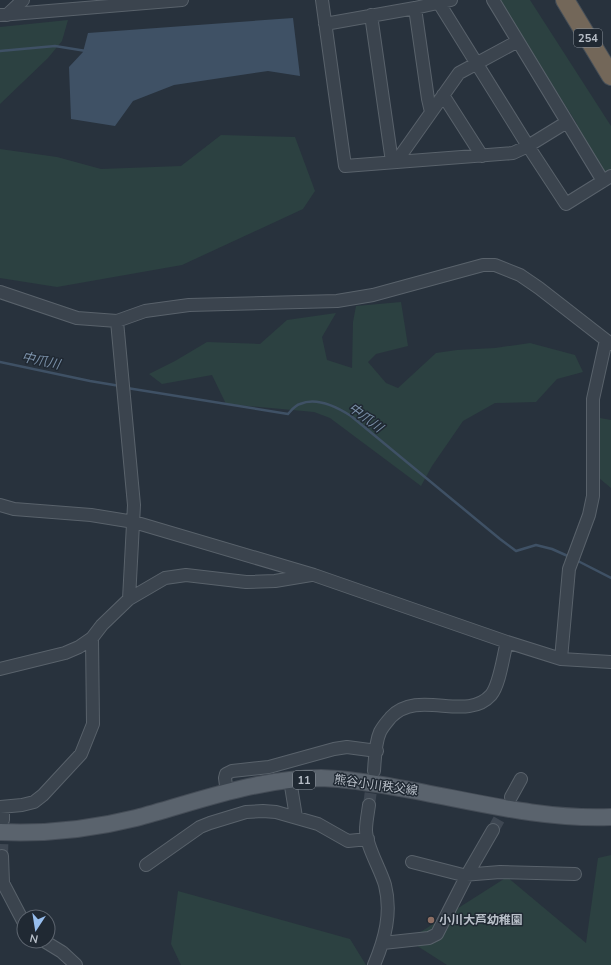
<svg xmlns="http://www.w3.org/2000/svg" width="611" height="965" viewBox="0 0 611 965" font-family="'Nunito Sans','Noto Sans JP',sans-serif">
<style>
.green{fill:#2c4141}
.water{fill:#3f5165}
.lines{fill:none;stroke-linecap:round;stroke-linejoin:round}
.stream{stroke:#3f5165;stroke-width:2.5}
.minor-tunnel{stroke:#3e4752;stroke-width:12;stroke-dasharray:12 6;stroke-linecap:butt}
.minor-casing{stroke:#59626b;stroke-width:14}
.major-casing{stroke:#454d57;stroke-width:18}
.highway-casing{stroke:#464f58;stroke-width:20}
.minor{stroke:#3b444e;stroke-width:12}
.major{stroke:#5a636d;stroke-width:16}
.highway{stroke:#736759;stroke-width:18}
.education-dot{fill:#8d6e63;stroke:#202933;stroke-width:1.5}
.labels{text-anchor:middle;stroke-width:3;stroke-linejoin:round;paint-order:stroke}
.shield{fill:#202933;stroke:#8a929b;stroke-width:1}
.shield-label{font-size:11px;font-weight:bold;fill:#b8bfc8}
.street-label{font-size:12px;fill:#b8bfc8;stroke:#202933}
.poi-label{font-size:12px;font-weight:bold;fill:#b8bfc8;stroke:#202933;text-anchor:start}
.water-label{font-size:13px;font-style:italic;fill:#7b91a9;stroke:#202933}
</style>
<rect width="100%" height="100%" fill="#28323d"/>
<path class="green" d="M499 0H530L611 126V173L609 174 603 173 576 130 577 124Z
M68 20 62 41 48 58 0 104V27Z
M221 135 295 137 315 191 303 209 182 265 57 287 0 278V149L57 157 101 169 181 166Z
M401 302 408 346 376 354 368 362 386 383 398 388 436 353 457 350 495 348 530 343 575 355 583 372 557 379 536 402 495 403 463 421 432 466 421 486 330 418 314 412 226 404 212 375 162 384 149 374 175 361 207 342 260 344 287 320 336 313 322 337 327 360 352 368 353 322 356 306Z
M600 418 611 420V488L599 478Z
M611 855V965H447L408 940 507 877 586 943 598 858Z
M178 891 350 939 366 965H181L171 944Z"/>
<path class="water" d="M293 18 300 76 268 71 174 85 133 101 115 126 71 119 69 67 83 52 88 33Z"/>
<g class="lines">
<path class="stream" d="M0 51 55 46 86 51
M0 362 90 381 120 386
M127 388 288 414C291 411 295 405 300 404 316 397 337 407 351 416L500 539 516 551 536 545 552 549 570 557
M576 560 611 578"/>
<path class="minor-tunnel" d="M369 805 373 776
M493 830 509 802
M2 856 3 824"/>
<defs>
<path id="minor" d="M322 0 345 166 513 153 528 146 567 122
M493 0 603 181
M439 3 528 146 566 204 611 176
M415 8 428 99 431 112
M0 15 182 0
M7 15 23 0
M371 15 391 155 396 162
M325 24 415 8 451 0
M443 95 482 156
M396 162 459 73 518 41
M0 292 77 318 117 321 145 311 189 305 337 301 373 295 483 265H495L520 275 539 288 611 344
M117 321 134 505 129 599
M0 505 14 509 91 515 134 522 314 575 507 642 561 659 611 662
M561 659 569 569 589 515 593 496V399L606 340
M0 669 65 653 79 647 92 638 102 625 129 599 165 578 186 575 246 582 275 581 311 575
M374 771C375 758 375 743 380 732 383 726 387 722 391 717 419 688 466 723 491 695 500 684 503 656 507 642
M290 780 296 817
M227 793 225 778 226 774 232 771 269 767 334 749 347 747 377 751
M511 797 521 779
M369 805C368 813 366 822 366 830 366 846 380 868 385 885 392 913 385 939 374 965
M0 807 22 805 34 802 43 795 81 754 93 724 92 638
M3 807V820
M2 856 3 883 24 923
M412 862 463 875 500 872 575 874
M146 865 200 827 210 823 246 812 263 811 276 812 318 824 348 841 368 839
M44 941 62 952 76 965
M383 943 429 938 437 934 467 875 493 830"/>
<path id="major" d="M0 832C45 834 92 829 136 818 196 802 258 778 321 778 348 779 373 783 399 788 469 800 539 820 611 817"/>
<path id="highway" d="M565 0 611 76"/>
</defs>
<use href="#minor" class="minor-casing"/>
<use href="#major" class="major-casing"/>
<use href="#highway" class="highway-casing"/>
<use href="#minor" class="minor"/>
<use href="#major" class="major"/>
<use href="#highway" class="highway"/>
</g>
<circle class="education-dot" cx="431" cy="920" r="4"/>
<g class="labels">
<g class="shield">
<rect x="574" y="29" width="28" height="18" rx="3"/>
<rect x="293" y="771" width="22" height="18" rx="3"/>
</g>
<g class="shield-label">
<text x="588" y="42">254</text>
<text x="304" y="784">11</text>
</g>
<g class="street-label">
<text transform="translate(376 785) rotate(8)" y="4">熊谷小川秩父線</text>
</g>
<g class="poi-label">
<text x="439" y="924">小川大芦幼稚園</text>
</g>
<g class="water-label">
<text transform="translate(41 360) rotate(12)" y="5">中爪川</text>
<text transform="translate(366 417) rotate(37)" y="5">中爪川</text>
</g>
</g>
<g transform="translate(36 929) rotate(192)"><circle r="19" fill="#202933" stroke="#5d656f"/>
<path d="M0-3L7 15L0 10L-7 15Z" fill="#97beee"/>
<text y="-6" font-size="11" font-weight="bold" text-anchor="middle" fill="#b8bfc8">N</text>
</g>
</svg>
